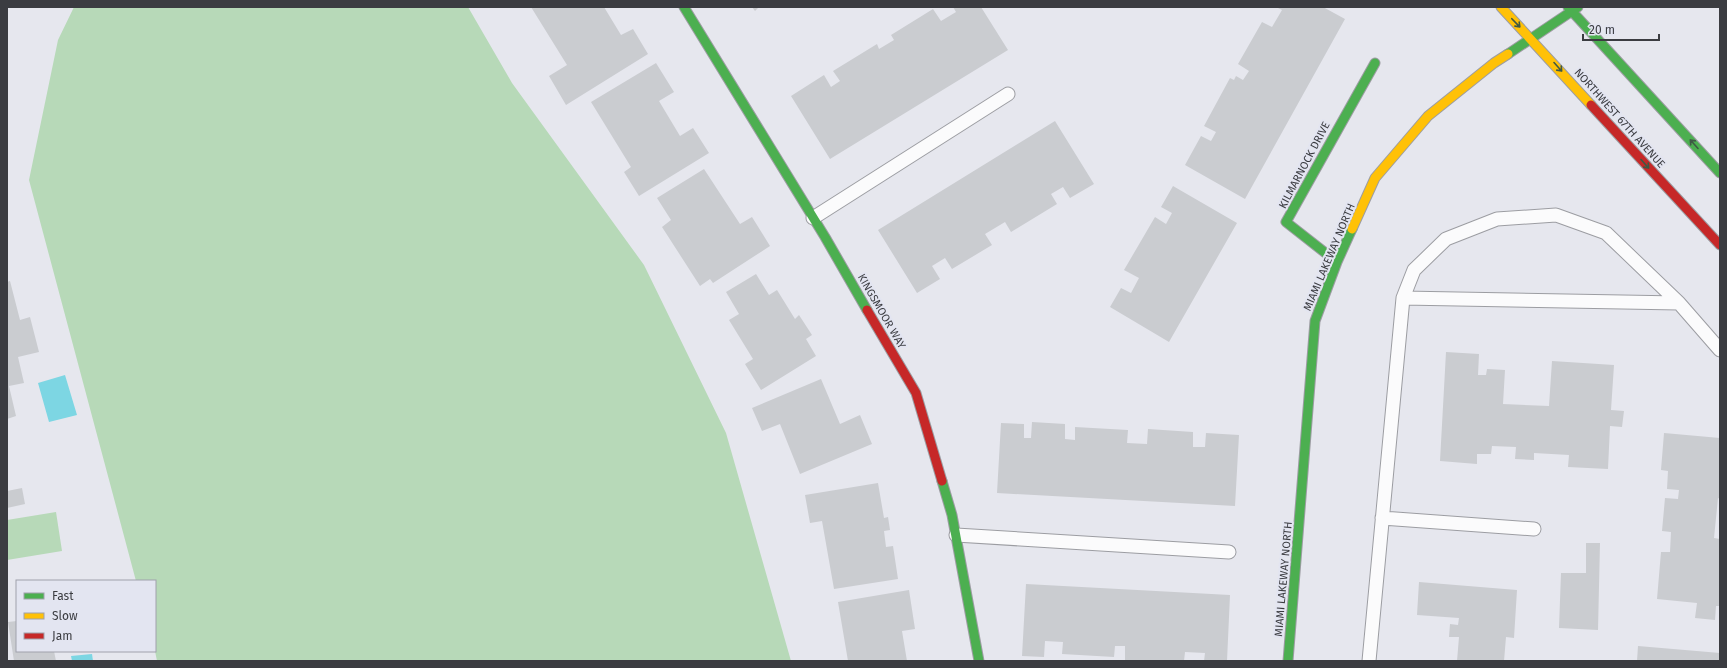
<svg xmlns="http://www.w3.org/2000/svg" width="1727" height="668" viewBox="0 0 1727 668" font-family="'Fira Sans',sans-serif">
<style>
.green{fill:#b7d9b8}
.water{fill:#7dd6e3}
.building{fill:#caccd0}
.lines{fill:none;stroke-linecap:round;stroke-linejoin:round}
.lane-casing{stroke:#9c9da2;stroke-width:15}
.fast-casing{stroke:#9c9da2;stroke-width:11}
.slow-casing{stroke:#9c9da2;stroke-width:11}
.jam-casing{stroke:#9c9da2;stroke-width:11}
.lane{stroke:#fbfbfc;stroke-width:13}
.fast{stroke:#4caf50;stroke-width:9}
.slow{stroke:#ffc107;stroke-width:9}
.jam{stroke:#c62828;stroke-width:9}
.oneway{stroke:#3f5945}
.labels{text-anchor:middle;stroke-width:4;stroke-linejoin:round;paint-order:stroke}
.street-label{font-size:11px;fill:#3b3c41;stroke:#e3e5f1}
</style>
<rect width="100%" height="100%" fill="#e6e7ee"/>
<path class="green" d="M74 7H468L512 83 644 265 726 433 791 661H157L155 651V581H136L29 180 58 40Z
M56 512 62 551 7 560V520Z"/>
<path class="water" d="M65 375 77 415 49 422 38 383Z
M92 654 93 661H72L71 656Z"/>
<path class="building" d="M531 7H604L621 35 633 29 648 54 566 105 549 76 567 65Z
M752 7H759L755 11Z
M953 7H981L1008 50 830 159 791 96 824 75 831 87 840 81 833 71 877 44 879 49 894 40 891 35 933 9 941 21 956 12Z
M1276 7H1323L1345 19 1245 199 1185 165 1201 136 1211 141 1216 132 1204 126 1230 78 1234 80 1236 76 1243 80 1249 71 1238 64 1262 22 1272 27 1282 10Z
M656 63 674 92 659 101 680 136 693 128 709 153 639 196 624 172 631 167 591 102Z
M1055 121 1094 184 1070 198 1063 187 1051 194 1057 204 1011 232 1005 222 985 234 992 245 952 269 945 258 932 266 940 279 917 293 878 230Z
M704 169 740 224 752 217 770 246 713 283 710 279 700 286 662 227 671 220 657 198Z
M1173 186 1237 223 1169 342 1110 307 1121 288 1131 293 1139 278 1124 270 1155 217 1166 224 1172 213 1161 207Z
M756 274 769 295 777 290 795 319 799 315 812 335 806 339 816 356 761 390 745 364 753 359 729 320 739 314 726 292Z
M10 281 20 320 30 317 39 352 18 357 24 383 9 386 16 416 7 419V282Z
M1446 352 1479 354 1478 375H1486L1487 369 1505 370 1503 404 1549 406 1552 361 1614 365 1611 410 1624 411 1622 427 1610 426 1608 469 1568 467 1569 455 1534 453V460L1515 459 1516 447 1492 446 1491 454H1477V464L1440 461Z
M821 379 840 424 860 415 872 444 800 474 780 424 762 431 752 408Z
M1032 422 1065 424V439L1075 440V427L1128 430 1127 443 1147 444 1148 429 1193 432V447H1205L1206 433 1239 435 1235 506 997 493 1001 423 1024 424V438H1031Z
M1664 433 1720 438V499L1718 498 1714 538 1720 539V606H1716L1715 620 1695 618 1697 603 1657 599 1661 552H1670L1671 532 1662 531 1665 498 1678 499 1679 490 1667 489 1668 471 1661 470Z
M878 483 884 518 888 517 890 530 884 531 886 547 893 546 898 579 834 589 822 521 810 523 805 495Z
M22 488 25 504 7 508V491Z
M1586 543H1600L1598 630 1559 628 1561 573H1586Z
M1419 582 1517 590 1514 638 1506 637 1504 661H1457L1459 637H1449L1450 624 1458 625 1459 618 1417 615Z
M1026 584 1230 595 1227 661H1204L1205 653 1185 652 1184 661 1125 660V646H1115L1114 657 1062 654 1063 642 1045 641 1044 657 1022 656Z
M909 590 915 629 902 631 907 661H848L838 602Z
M17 621V651H54L56 661H14L8 622Z
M1638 646 1720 653V661H1637Z"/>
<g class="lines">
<defs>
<path id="lane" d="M813 218 1008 94
M1403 298 1679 303
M1382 518 1534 529
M956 535 1229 552
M1369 661 1403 298 1414 270 1446 239 1497 219 1556 215 1606 233 1679 303 1720 350"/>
<path id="fast" d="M684 7 825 237 867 310
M1568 7 1720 173
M1508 54 1578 7
M1337 262 1286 222 1375 63
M942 481 952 515 979 661
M1288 661 1315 321 1337 262 1352 229"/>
<path id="slow" d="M1501 7 1591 105
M1352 229 1375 178 1428 116 1494 63 1508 54"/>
<path id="jam" d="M1591 105 1720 245
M867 310 916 393 942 481"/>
</defs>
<use href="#lane" class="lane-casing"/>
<use href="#fast" class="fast-casing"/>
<use href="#slow" class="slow-casing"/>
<use href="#jam" class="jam-casing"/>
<use href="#lane" class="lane"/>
<use href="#fast" class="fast"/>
<use href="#slow" class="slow"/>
<use href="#jam" class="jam"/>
</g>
<defs><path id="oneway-shaft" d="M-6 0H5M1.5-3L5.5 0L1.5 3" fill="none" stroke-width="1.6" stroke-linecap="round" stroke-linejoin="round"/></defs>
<g class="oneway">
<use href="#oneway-shaft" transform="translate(1516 23) rotate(46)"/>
<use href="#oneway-shaft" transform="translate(1558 67) rotate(48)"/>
<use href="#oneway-shaft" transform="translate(1694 144) rotate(-132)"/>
<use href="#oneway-shaft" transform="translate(1645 164) rotate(48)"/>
</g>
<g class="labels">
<g class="street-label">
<text transform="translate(1620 118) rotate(48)" y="4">NORTHWEST 67TH AVENUE</text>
<text transform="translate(1304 165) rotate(-62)" y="4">KILMARNOCK DRIVE</text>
<text transform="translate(1329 257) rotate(-67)" y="4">MIAMI LAKEWAY NORTH</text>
<text transform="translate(882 311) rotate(60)" y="4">KINGSMOOR WAY</text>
<text transform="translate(1283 579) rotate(-85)" y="4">MIAMI LAKEWAY NORTH</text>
</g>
</g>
<rect width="1727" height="668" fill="none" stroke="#3b3c41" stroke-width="16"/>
<rect x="16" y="580" width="140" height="72" fill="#e3e5f1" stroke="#a0a1ab"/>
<rect x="24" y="593" width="20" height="6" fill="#4caf50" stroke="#a0a1ab"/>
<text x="52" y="600" font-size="12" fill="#3b3c41">Fast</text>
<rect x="24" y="613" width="20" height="6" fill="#ffc107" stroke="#a0a1ab"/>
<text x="52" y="620" font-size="12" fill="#3b3c41">Slow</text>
<rect x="24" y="633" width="20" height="6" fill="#c62828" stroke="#a0a1ab"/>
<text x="52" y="640" font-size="12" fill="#3b3c41">Jam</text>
<path d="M1583 34v6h76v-6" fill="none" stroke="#3b3c41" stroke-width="2"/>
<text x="1589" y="34" font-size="12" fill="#3b3c41" stroke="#e3e5f1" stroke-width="3" paint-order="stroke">20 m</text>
</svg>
